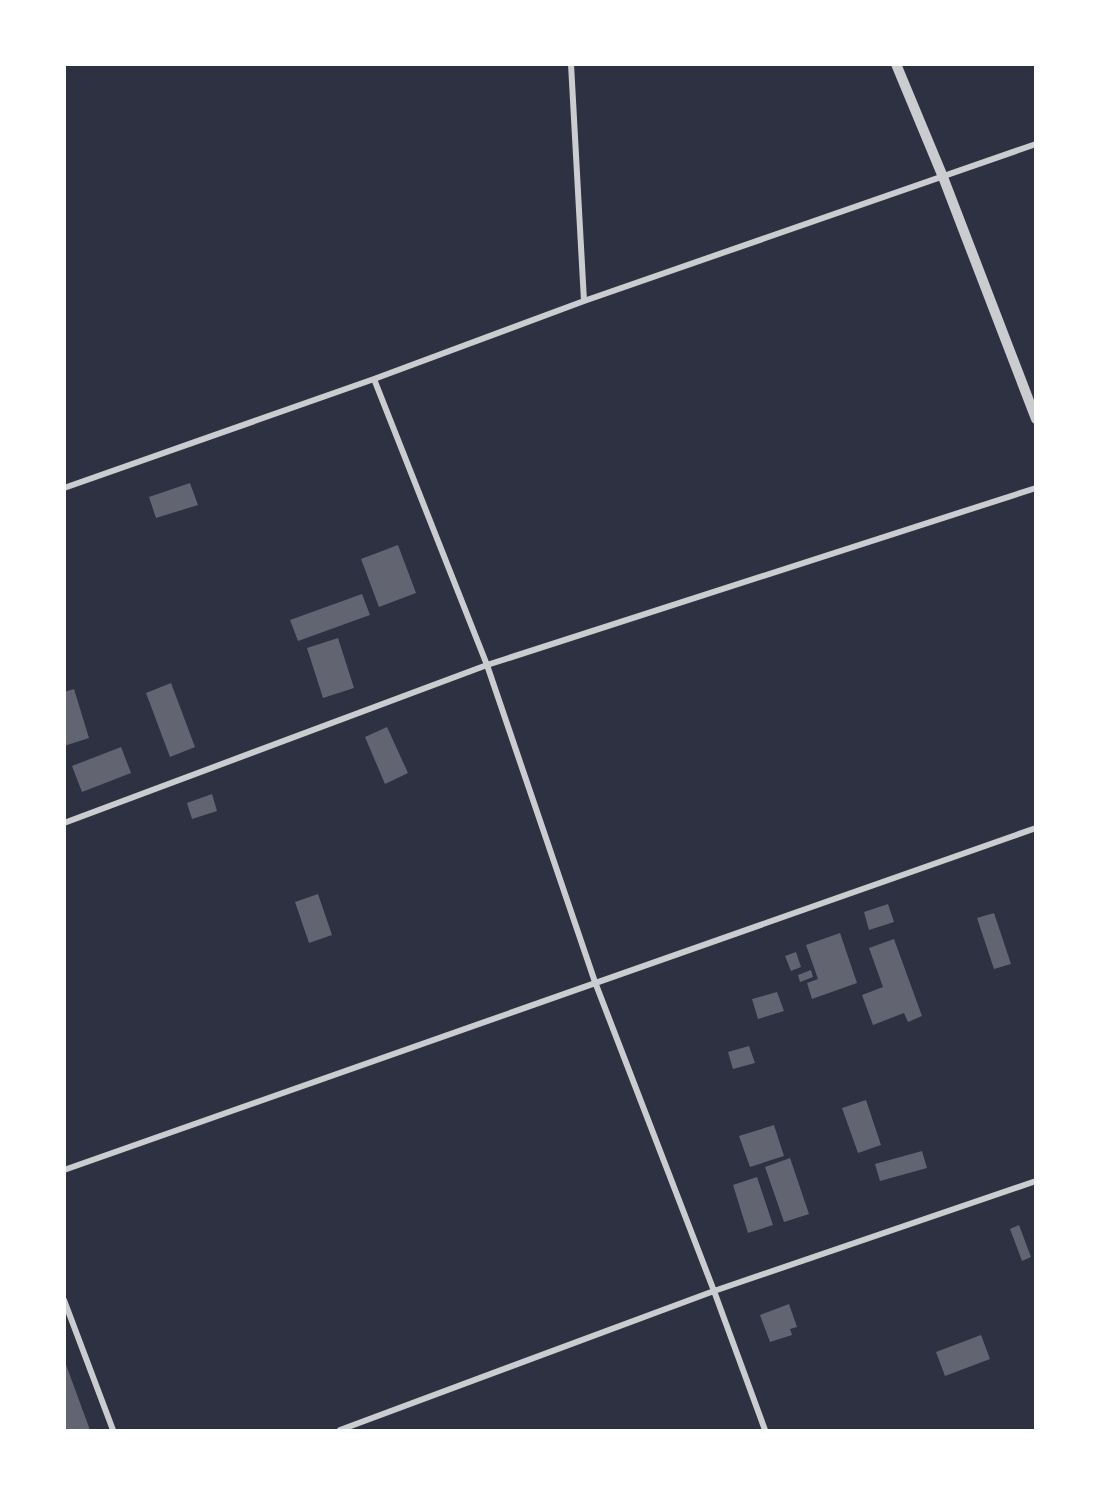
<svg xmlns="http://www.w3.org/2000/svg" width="1100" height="1495" viewBox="0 0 1100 1495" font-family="'DM Sans',sans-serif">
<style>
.building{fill:#626471}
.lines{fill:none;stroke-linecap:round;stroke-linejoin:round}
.minor{stroke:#caccd0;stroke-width:6}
.tertiary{stroke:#caccd0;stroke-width:10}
</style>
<rect width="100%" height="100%" fill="#2d3142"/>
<path class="building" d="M190 483 198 505 156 518 149 497Z
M398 545 416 593 379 607 361 559Z
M362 594 370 615 298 641 290 620Z
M338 638 354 688 323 698 307 648Z
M171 683 195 747 170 757 146 693Z
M74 689 89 738 64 746V692Z
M387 727 408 773 385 784 365 737Z
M121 747 131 773 82 792 72 766Z
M212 794 217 811 192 819 187 803Z
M318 894 332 935 309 943 295 902Z
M888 904 894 922 869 930 864 912Z
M994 913 1011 964 994 969 977 918Z
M840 933 857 983 812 999 807 983 818 979 806 945Z
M894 939 922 1016 908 1022 904 1013 873 1025 862 995 883 987 869 948Z
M796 952 801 967 791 971 785 956Z
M811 970 813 977 800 982 798 975Z
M777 992 784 1011 758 1019 752 999Z
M749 1046 755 1063 733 1069 728 1052Z
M866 1100 881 1145 858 1153 842 1108Z
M774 1125 784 1156 750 1167 739 1136Z
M922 1151 927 1168 880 1181 875 1164Z
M790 1158 809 1214 784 1222 765 1167Z
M757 1177 773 1225 748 1233 733 1185Z
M1019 1225 1031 1257 1022 1261 1010 1229Z
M789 1304 797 1327 790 1329 792 1335 770 1342 760 1315Z
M981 1335 990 1359 945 1376 936 1352Z
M64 1362H65L90 1430H64Z"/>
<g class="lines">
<path class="minor" d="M571 64 584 301
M374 379 487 665 595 982 714 1291 765 1430
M64 488 374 379 584 301 1036 144
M64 823 487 665 1036 488
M64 1170 1036 828
M64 1300 113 1430
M340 1430 714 1291 1036 1181"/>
<path class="tertiary" d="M896 64 943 177 1036 419"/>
</g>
<rect width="1100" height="1495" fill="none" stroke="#ffffff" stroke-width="132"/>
</svg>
